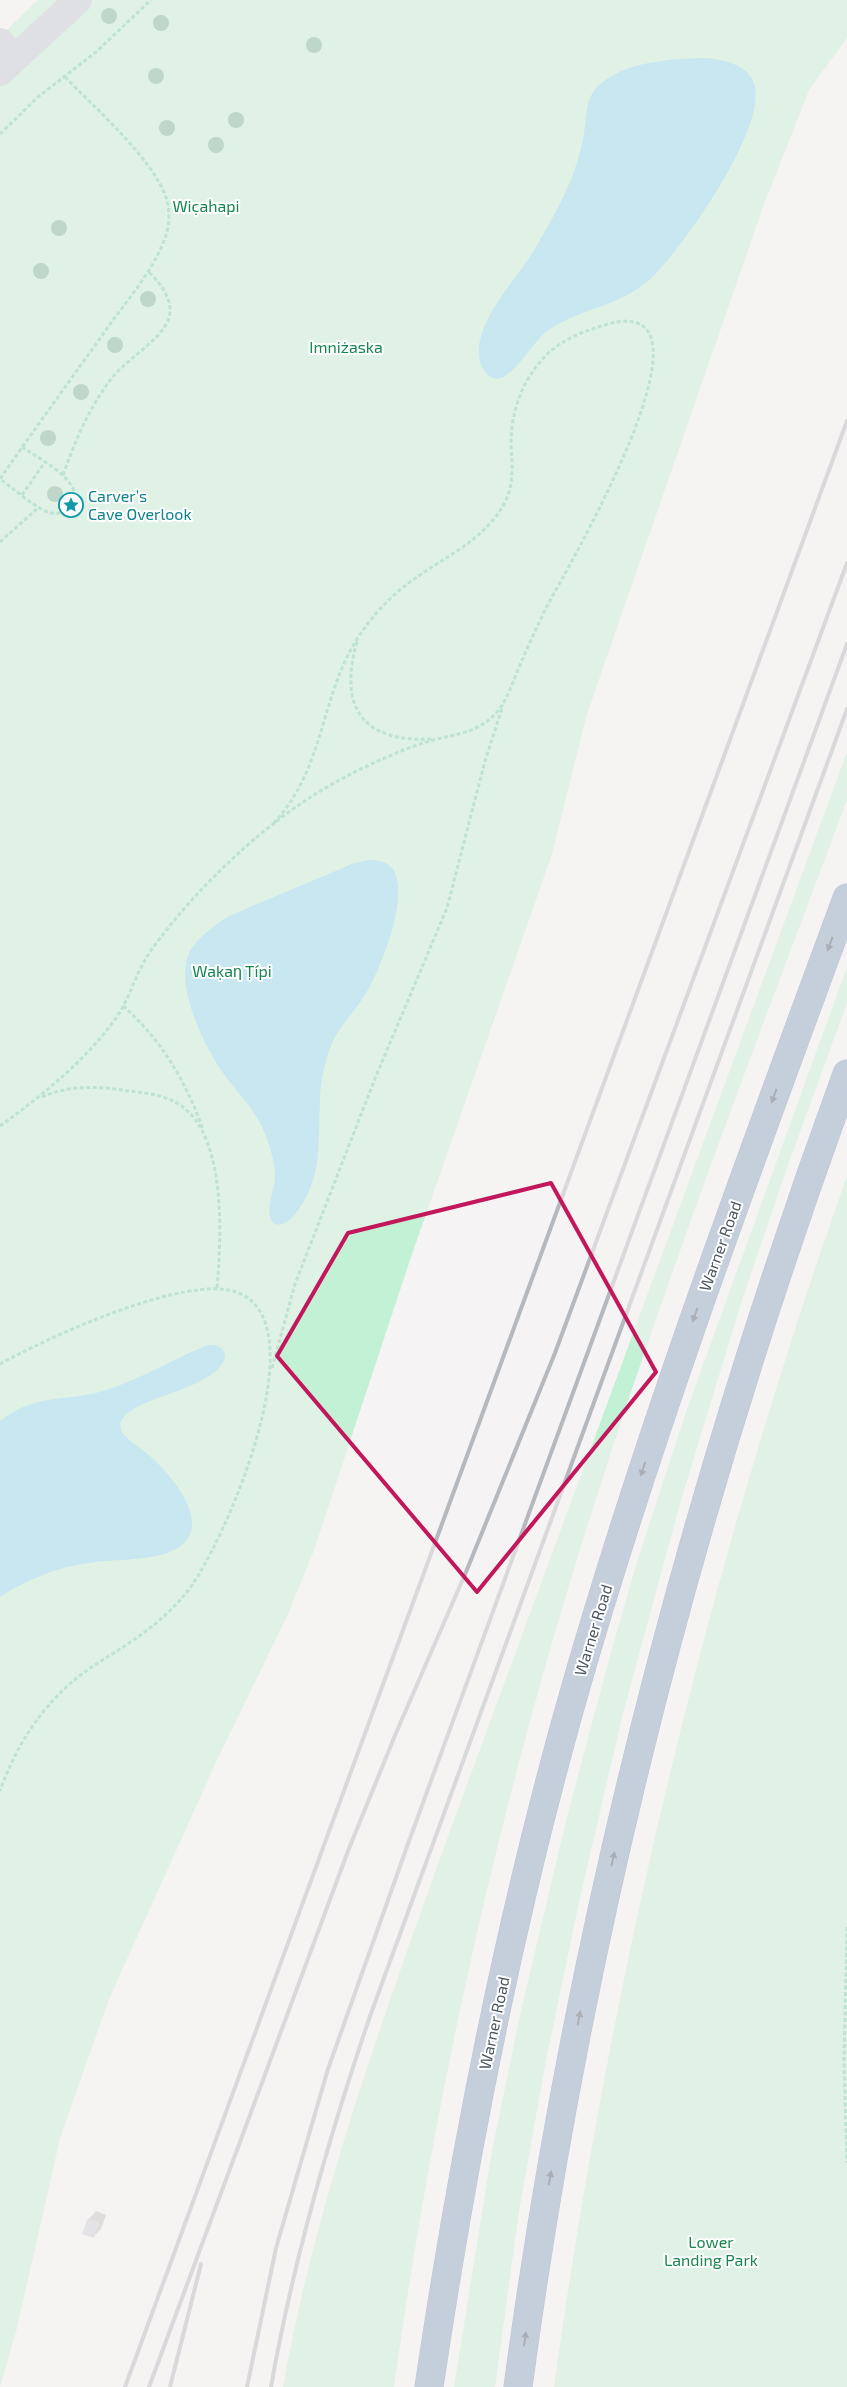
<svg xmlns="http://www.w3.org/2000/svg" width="847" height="2387" viewBox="0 0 847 2387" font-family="'Exo 2',sans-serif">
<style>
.green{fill:#c3f1d5}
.water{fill:#90daee}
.shadow{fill:#0003}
.building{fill:#cdcfd5}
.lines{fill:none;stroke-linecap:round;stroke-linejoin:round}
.highway-casing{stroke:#7690ad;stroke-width:29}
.path{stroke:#7ad0a6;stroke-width:3;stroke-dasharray:4 2.5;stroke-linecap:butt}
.minor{stroke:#c1cad2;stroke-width:28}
.highway{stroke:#8ba5c1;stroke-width:28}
.rail{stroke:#b5b8bd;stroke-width:4}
.tree{fill:#7bb799}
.oneway{fill:#505e6b}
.marked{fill:none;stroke:#c2185b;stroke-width:4;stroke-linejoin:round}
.labels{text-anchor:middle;stroke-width:4;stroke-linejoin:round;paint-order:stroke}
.park-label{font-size:16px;fill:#17864f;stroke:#fff}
.culture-label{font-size:16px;fill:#0d838f;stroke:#fff;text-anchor:start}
.street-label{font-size:16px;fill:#4a5661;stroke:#fff}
</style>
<rect width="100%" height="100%" fill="#f5f3f3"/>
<path class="green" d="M38 0H847V38L809 90 763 207 587 714 552 854 411 1257 314 1550 288 1614 217 1760 109 1999 60 2138 17 2328 0 2387V36Z
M847 752V800C749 1062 648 1323 567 1592 489 1851 431 2119 394 2387H283C317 2195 388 2004 454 1820Z
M847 967V1003L788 1165 742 1300 681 1500 622 1717 579 1902 546 2060 519 2211 495 2387H454L492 2151 521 2011 566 1821 610 1656 637 1562 686 1412Z
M847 1176V2387H554C611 1975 708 1569 847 1176Z"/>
<path class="water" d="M698 58C719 58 750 63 755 87 765 131 681 252 648 281 614 309 579 308 546 332 532 342 511 384 493 378 487 376 483 370 481 365 468 326 518 279 536 247 556 213 578 174 584 133 587 116 585 99 598 86 624 62 665 60 698 58Z
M368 860C376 860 386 861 392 868 411 893 382 964 369 988 357 1011 337 1026 329 1051 324 1067 320 1084 320 1100 318 1140 323 1179 296 1213 291 1220 284 1226 274 1224 263 1211 275 1192 275 1176 275 1164 271 1150 267 1139 258 1112 239 1095 223 1073 204 1046 173 983 190 951 199 936 215 925 229 916L352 864Z
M208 1345C218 1344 225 1348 225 1358 212 1393 129 1395 120 1424L122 1433 126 1437C133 1444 142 1449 150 1456 176 1479 222 1536 164 1554 140 1561 113 1559 88 1563 57 1567 26 1580 0 1597V1421C41 1390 67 1404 109 1389 143 1378 175 1358 208 1345Z"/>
<path class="shadow" d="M96 2211 106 2215 101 2229 94 2236 89 2219Z"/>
<path class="building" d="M88 2218 99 2222 94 2238 82 2234Z"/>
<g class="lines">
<defs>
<path id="highway" d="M429 2387C464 2151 510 1916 576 1686 653 1419 751 1159 847 898
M518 2387C578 1938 691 1499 847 1074"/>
</defs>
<use href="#highway" class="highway-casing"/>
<path class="path" d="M0 134 38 97 96 52 151 0
M22 447C38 458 92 485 69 508 64 512 57 515 51 513 36 509 13 488 0 479 35 428 72 378 108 327 128 299 153 271 165 238 170 226 170 209 166 197 152 158 94 107 64 76
M63 475C75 441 89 408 111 379 126 359 162 340 169 318 174 300 160 283 148 271
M22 495 45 462
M0 542 39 507
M357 642C338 708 363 743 433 739
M123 1006C161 1039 186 1082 203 1129
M42 1097C68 1085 100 1086 128 1091 147 1093 167 1095 183 1107 227 1141 221 1238 217 1289
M0 1126C43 1095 85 1061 116 1018 130 998 135 975 148 955 180 908 232 855 277 821 311 794 351 772 392 755 405 749 419 744 433 740 457 734 480 732 497 712 508 699 513 681 520 665 528 646 537 627 546 608 561 579 733 290 608 324 583 331 557 341 540 362 521 384 511 414 511 443 512 465 515 483 504 504 485 539 448 555 417 577 395 592 376 611 361 633 319 694 327 766 273 824
M0 1364C47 1338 185 1274 236 1292 322 1321 223 1548 186 1593 161 1624 131 1642 98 1663 51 1692 18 1739 0 1791
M272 1368 295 1284 376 1076 447 908 485 761 503 705
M847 1927 844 2062 847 2163"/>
<path class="minor" d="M0 42 13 60
M0 72 78 0"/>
<use href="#highway" class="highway"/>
<path class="rail" d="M125 2387 847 421
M149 2387 348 1851 396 1733 466 1572 555 1353 847 563
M170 2387 201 2264
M247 2387 276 2248 328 2069 409 1841 847 644
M271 2387C293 2261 328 2140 369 2019L847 709"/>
</g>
<g class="tree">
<circle cx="109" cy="16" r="8"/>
<circle cx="161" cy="23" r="8"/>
<circle cx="314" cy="45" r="8"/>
<circle cx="156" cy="76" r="8"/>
<circle cx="236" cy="120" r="8"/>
<circle cx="167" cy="128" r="8"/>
<circle cx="216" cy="145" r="8"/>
<circle cx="59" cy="228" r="8"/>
<circle cx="41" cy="271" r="8"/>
<circle cx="148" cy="299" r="8"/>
<circle cx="115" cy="345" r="8"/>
<circle cx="81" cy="392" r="8"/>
<circle cx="48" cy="438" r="8"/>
<circle cx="55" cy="494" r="8"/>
</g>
<defs><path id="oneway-solid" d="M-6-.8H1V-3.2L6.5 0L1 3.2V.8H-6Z" transform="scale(1.25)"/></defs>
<g class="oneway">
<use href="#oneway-solid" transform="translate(830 944) rotate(110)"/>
<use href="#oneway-solid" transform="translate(774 1096) rotate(110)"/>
<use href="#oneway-solid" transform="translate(695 1315) rotate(110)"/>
<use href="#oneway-solid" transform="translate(643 1469) rotate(108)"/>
<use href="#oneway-solid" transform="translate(613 1859) rotate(-77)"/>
<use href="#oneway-solid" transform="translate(579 2018) rotate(-79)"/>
<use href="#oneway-solid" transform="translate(550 2178) rotate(-80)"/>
<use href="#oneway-solid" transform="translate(525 2339) rotate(-82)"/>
</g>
<path d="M0 0H847V2387H0ZM551 1183 656 1372 477 1592 277 1356 348 1233Z" fill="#f5f3f3" fill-opacity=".55" fill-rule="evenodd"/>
<path class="marked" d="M551 1183 656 1372 477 1592 277 1356 348 1233Z"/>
<defs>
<symbol id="sight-ring" viewBox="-11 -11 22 22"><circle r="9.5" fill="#fff" stroke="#0f9aa8" stroke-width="1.5"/><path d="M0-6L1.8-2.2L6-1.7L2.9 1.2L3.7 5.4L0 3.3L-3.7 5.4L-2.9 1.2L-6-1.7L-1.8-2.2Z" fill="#0f9aa8"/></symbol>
</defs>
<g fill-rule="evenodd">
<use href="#sight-ring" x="57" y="491" width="28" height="28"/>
</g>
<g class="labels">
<g class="park-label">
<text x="206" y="212">Wic̣aḣapi</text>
<text x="346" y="353">Imniżaska</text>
<text x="232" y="977">Waḳaƞ Ṭípi</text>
<text x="711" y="2248">Lower<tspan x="711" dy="18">Landing Park</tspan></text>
</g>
<g class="culture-label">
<text x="88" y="502">Carver’s<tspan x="88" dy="18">Cave Overlook</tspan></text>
</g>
<g class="street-label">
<text transform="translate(720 1246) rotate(-70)" y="6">Warner Road</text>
<text transform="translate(593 1630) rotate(-73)" y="6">Warner Road</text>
<text transform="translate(494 2023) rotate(-78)" y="6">Warner Road</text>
</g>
</g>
</svg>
